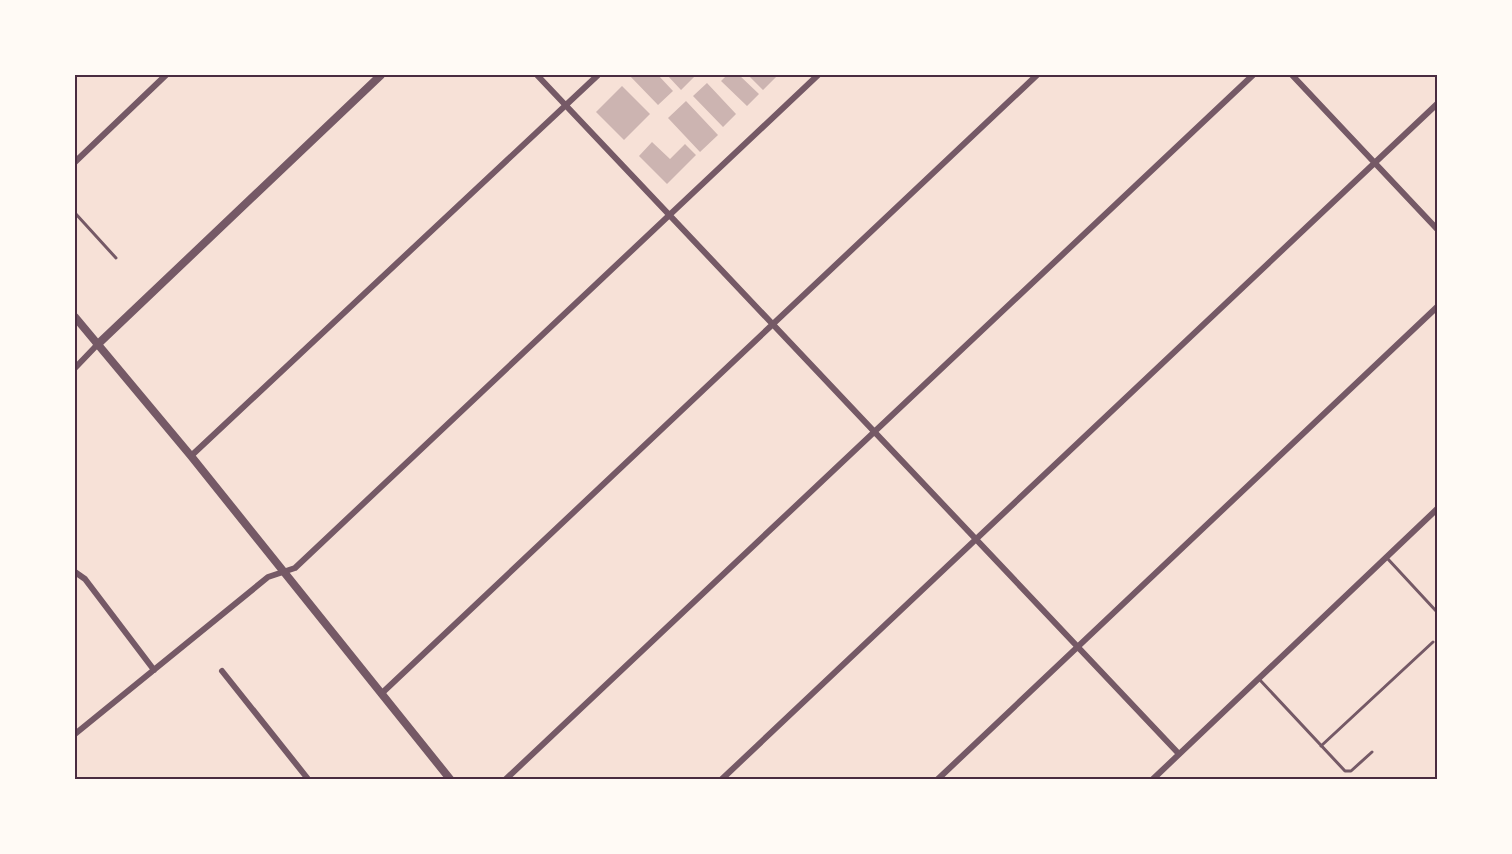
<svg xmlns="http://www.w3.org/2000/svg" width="1512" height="854" viewBox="0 0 1512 854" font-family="Manrope,sans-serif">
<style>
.building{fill:#ccb4b1}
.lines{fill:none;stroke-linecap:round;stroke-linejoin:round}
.service{stroke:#755966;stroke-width:3}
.minor{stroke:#755966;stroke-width:6}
.tertiary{stroke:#755966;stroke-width:8}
.neatline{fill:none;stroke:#4a2c40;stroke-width:2}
</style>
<rect width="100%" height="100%" fill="#f7e1d7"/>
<path class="building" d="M629 75H658L673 91 658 105Z
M667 75H696L681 90Z
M727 75H739L759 94 747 106 721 81Z
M748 75H778L763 90Z
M707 83 736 114 723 127 693 96Z
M622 86 650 114 624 140 596 112Z
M686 101 718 135 700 152 668 118Z
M652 142 670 159 685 144 696 155 667 184 639 156Z"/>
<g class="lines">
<path class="service" d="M75 213 116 258
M1387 558 1437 612
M1259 679 1345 771H1351L1372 752
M1321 746 1433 642"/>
<path class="minor" d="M537 75 1179 754
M1292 75 1437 229
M75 162 166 75
M75 368 97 345
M191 456 598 75
M75 572 85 579 154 670
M222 671 308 779
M381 694 1037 75
M75 734 268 577 295 568 818 75
M506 779 1253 75
M722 779 1437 104
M938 779 1437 307
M1153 779 1437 509"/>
<path class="tertiary" d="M75 317 191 456 450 779
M97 345 381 75"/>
</g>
<rect width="1512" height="854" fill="none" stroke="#fffaf5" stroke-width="153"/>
<rect x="76" y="76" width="1360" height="702" class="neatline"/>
</svg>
